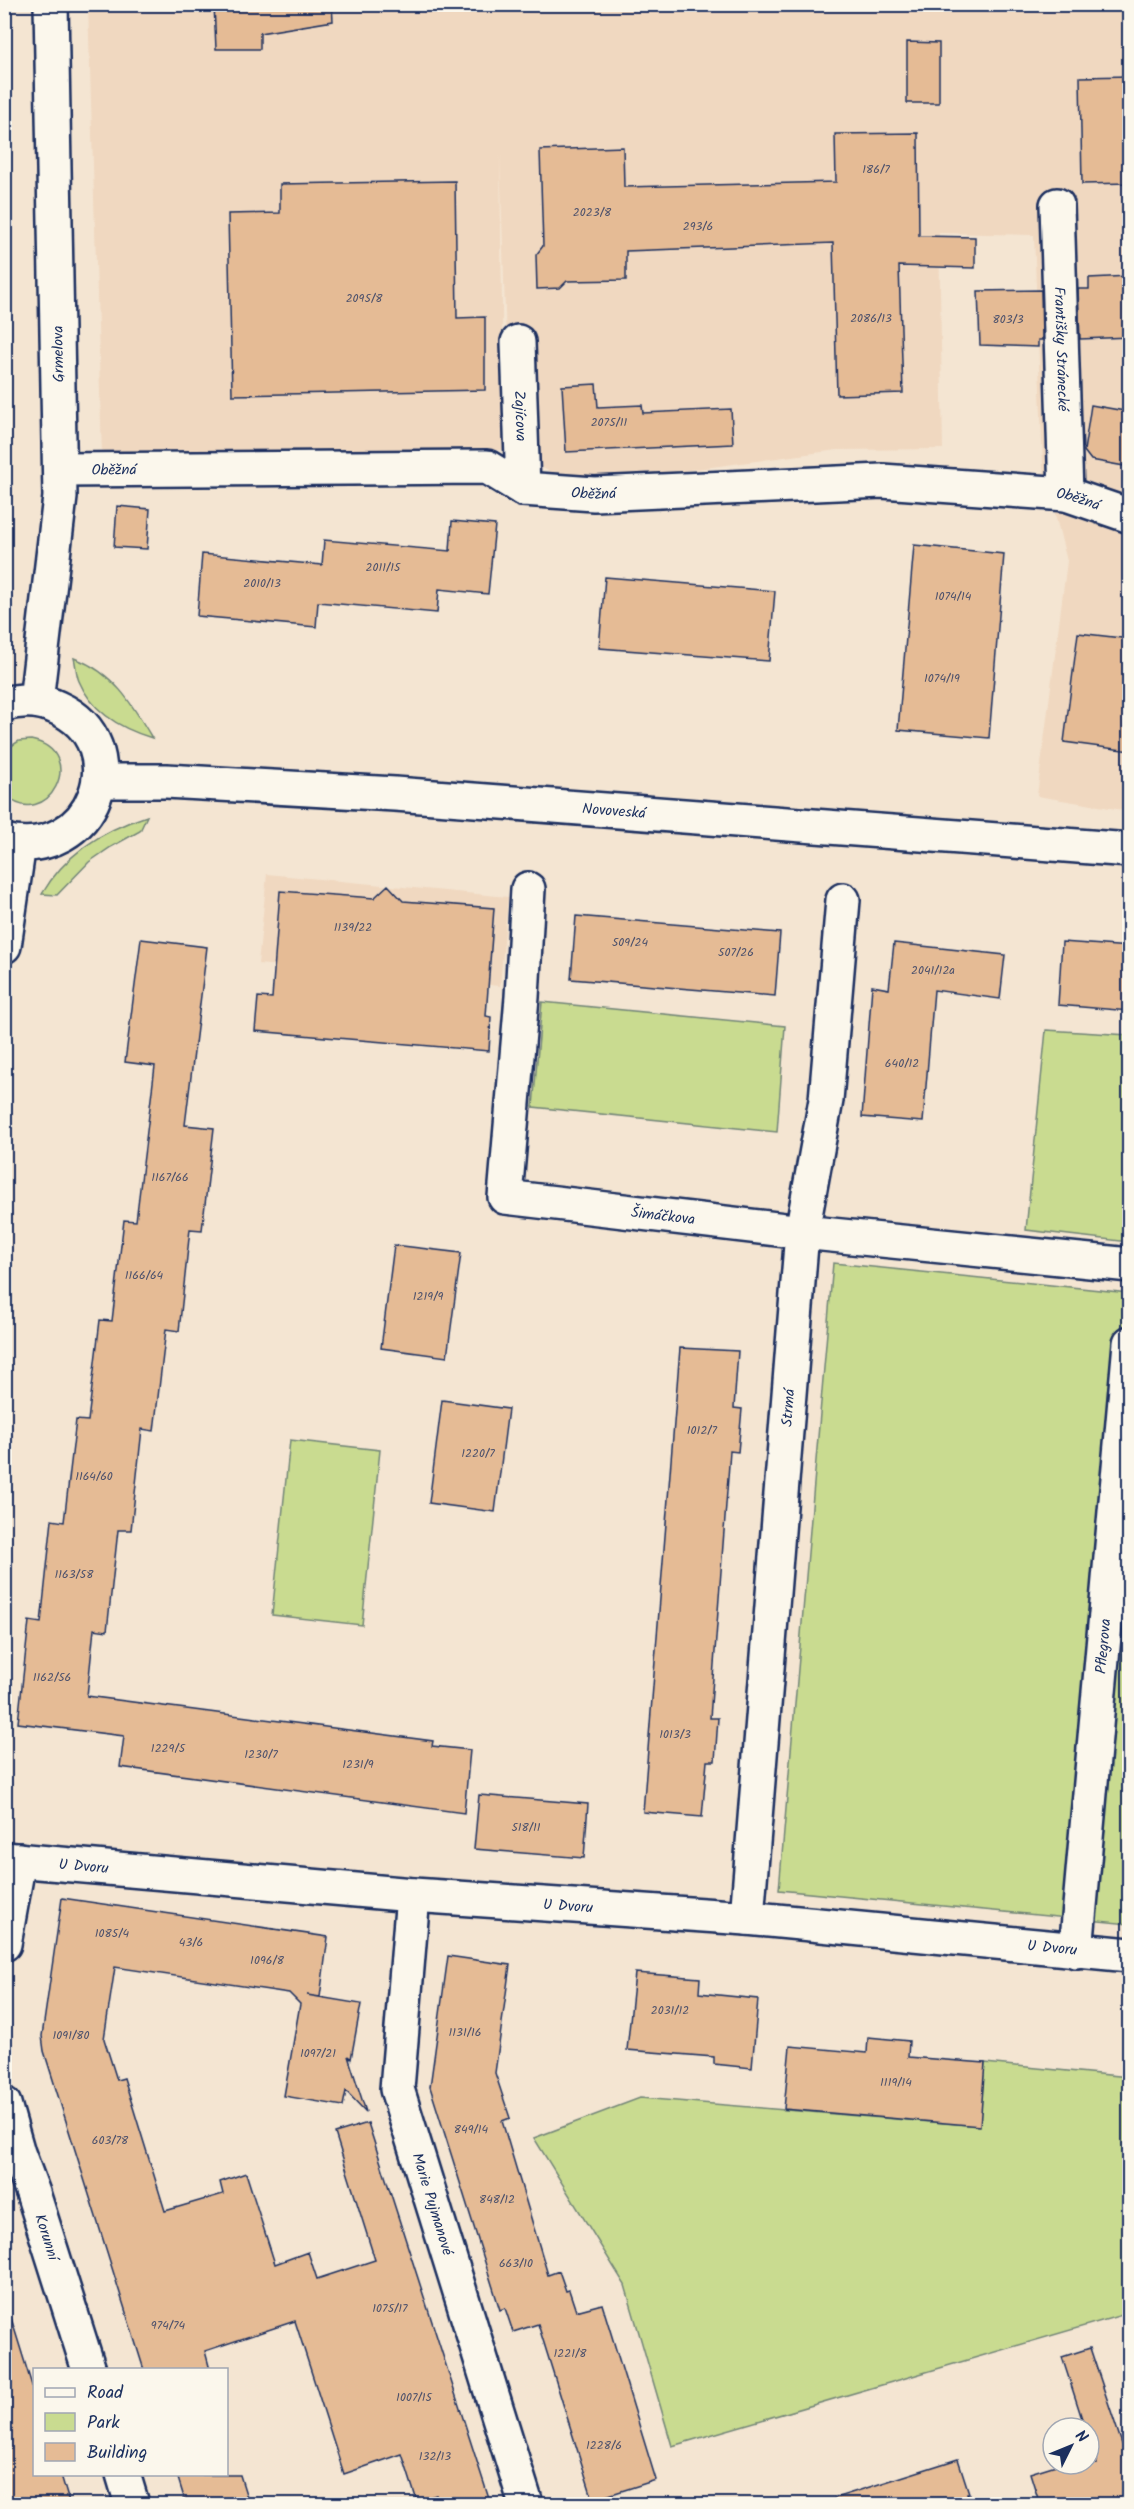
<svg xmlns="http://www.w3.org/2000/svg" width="1134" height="2509" viewBox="0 0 1134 2509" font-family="Kalam,sans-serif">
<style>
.built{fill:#f0d8c0;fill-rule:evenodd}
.green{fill:#c9db90;stroke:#728577;stroke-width:1.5}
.building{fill:#e5bb95;stroke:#1b2f5e;stroke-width:1.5}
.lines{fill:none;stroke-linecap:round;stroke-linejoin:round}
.minor-casing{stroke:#1b2f5e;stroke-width:38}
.minor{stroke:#fbf7ec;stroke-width:33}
.labels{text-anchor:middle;stroke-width:4.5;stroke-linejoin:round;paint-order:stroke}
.number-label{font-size:12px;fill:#4e526c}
.street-label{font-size:15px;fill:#1b2f5e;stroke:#fbf7ec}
</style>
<rect width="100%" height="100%" fill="#f4e5d2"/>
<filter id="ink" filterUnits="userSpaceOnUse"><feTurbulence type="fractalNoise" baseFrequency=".0167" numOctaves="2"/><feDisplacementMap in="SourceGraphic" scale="12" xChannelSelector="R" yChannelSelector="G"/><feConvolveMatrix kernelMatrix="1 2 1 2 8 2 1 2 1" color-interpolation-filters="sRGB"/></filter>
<g filter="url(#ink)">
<path class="built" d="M88 5H1129V811L1037 796 1067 561 1043 467 1034 235 939 233 943 449 837 450 571 486 560 477 509 450 102 456ZM500 156 509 436 503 387Z
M267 874 508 897 500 986 258 964Z"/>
<path class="green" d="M74 658C114 673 131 702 152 738 122 729 92 712 79 681 76 674 76 665 74 658Z
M31 740C90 752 47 834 5 795V750L19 741Z
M147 816 140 831 111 847 89 862 57 895 42 894C65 854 103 830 147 816Z
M542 1002 785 1026 777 1132 533 1107Z
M1046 1030 1129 1035V1242L1026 1230Z
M833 1263 1129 1293V1924L779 1890Z
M290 1440 380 1450 362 1625 272 1615Z
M985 2063 1129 2077V2313L672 2446 625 2285 534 2138 640 2098 979 2126Z"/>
<path class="building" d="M214 4H332L333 21 260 33V49H216Z
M907 42 939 43V103H907Z
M1130 76V183L1082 184 1080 77Z
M918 133 919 236 975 237V268L899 266 903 393 837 395 833 243 626 251V280L567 281 560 288 537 289 536 255 543 246 540 150 623 147 624 187 836 182 835 134Z
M455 181 457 318 485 317V390L232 395 228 214 280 213V184Z
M1130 276V337L1080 339 1078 289H1089V278Z
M1041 290 1042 340H1038V347L980 345 978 291Z
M596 384 598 407 642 405 643 413 731 409 733 444 566 452 562 386Z
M1091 405 1130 412V467L1091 460 1084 451Z
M117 506 150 509 147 549 114 547Z
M452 521 495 525 488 594 439 589 437 613 318 602 316 627 197 616 202 554 322 565 324 540 450 551Z
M914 545 1004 554 989 738 898 730Z
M605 577 775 591 769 661 599 648Z
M1078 633 1130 639V751L1064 742Z
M388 885 403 901 494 908 486 1016 491 1017 489 1051 255 1031 258 997 272 998 280 891 374 898Z
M576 916 780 933 775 996 571 979Z
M141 939 207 947 185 1125 214 1128 202 1230 190 1229 179 1331 166 1329 154 1431 142 1429 131 1530H118L107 1631 94 1629 87 1696 433 1741 432 1746 470 1750 464 1813 120 1767 124 1736 18 1723 29 1621 41 1623 52 1520 64 1522 76 1420 88 1421 100 1320 112 1321 124 1220 136 1221 155 1066 125 1062Z
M1062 942 1130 947V1011L1058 1005Z
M894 943 1005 955 1000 999 934 990 923 1122 862 1117 872 986 889 989Z
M394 1245 461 1253 447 1357 381 1348Z
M680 1348 738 1351 734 1408 742 1409 738 1452 730 1451 710 1718H718L715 1761H707L702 1817 643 1812Z
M442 1400 508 1409 495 1512 429 1503Z
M479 1795 588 1804 584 1858 474 1849Z
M62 1898 328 1937 320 1997 307 1995 361 2004 351 2059 348 2056 366 2112 346 2091 343 2106 284 2096 300 2004 289 1993 115 1967 104 2039 117 2080 124 2078 165 2211 223 2194 220 2182 246 2173 275 2264 308 2252 317 2279 375 2260 335 2133 368 2123 491 2505H438L436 2495 417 2501 402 2454 344 2474 295 2321 205 2351 210 2370H144L44 2051 42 2036Z
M448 1956 510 1965 495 2073 510 2118 502 2121 548 2275 559 2271 566 2291 569 2290 576 2311 602 2304 656 2480 593 2500 538 2324 513 2332 505 2308 500 2310 430 2087Z
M635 1973 700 1978 699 1993 758 1999 752 2068 714 2064V2057L627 2050Z
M868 2037 909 2041 908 2057 985 2063 980 2126 784 2109 790 2046 867 2053Z
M11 2318 34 2392V2475H61L70 2505H8L4 2492V2319Z
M1090 2348 1122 2444 1130 2441V2505H1040L1030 2473 1059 2464H1097L1089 2440V2428H1085L1062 2357Z
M958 2459 969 2493H967L970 2505H836L835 2498Z
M177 2475H240L249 2504H186Z"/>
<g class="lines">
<defs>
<g id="minor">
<path id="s1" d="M1057 205 1066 494"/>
<path id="s2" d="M518 342 523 489"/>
<path id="s3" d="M60 470 487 467 523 489 594 494 882 481 1066 494 1130 516"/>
<path d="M36 701 60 497 51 4"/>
<path d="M4 704C22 699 42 700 58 708 136 743 96 863 4 841"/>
<path id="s4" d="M99 781H166L395 794 1130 850"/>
<path id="s5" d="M528 889 522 997 505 1197 802 1232 1130 1265"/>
<path d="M4 946 19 844"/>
<path id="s6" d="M4 1859 413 1895 747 1918 1130 1955"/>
<path id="s7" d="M413 1895 397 2089 526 2504"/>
<path id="s8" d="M747 1918 802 1232 826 1100 843 900"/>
<path d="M4 1944 19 1860"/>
<path id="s9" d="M1076 1951 1130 1343"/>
<path id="s10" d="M4 2104 18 2153 33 2193 89 2370"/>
<path d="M123 2474 132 2504"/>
</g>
</defs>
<use href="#minor" class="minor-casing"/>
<use href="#minor" class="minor"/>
</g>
</g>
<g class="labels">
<g class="number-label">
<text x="876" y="173">186/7</text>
<text x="592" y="216">2023/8</text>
<text x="698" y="230">293/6</text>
<text x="364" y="302">2095/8</text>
<text x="871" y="322">2086/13</text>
<text x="1008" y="323">803/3</text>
<text x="609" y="426">2075/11</text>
<text x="383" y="571">2011/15</text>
<text x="262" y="587">2010/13</text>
<text x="953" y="600">1074/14</text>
<text x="942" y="682">1074/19</text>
<text x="353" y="931">1139/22</text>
<text x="630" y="946">509/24</text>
<text x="736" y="956">507/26</text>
<text x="933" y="974">2041/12a</text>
<text x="902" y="1067">640/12</text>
<text x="170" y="1181">1167/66</text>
<text x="144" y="1279">1166/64</text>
<text x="428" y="1300">1219/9</text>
<text x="702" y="1434">1012/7</text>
<text x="478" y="1457">1220/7</text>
<text x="94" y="1480">1164/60</text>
<text x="74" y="1578">1163/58</text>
<text x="52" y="1681">1162/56</text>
<text x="675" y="1738">1013/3</text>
<text x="168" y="1752">1229/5</text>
<text x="261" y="1758">1230/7</text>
<text x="358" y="1768">1231/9</text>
<text x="526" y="1831">518/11</text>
<text x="112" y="1937">1085/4</text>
<text x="191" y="1946">43/6</text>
<text x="267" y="1964">1096/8</text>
<text x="670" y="2014">2031/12</text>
<text x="465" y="2036">1131/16</text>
<text x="71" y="2039">1091/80</text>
<text x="318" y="2057">1097/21</text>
<text x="896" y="2086">1119/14</text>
<text x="471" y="2133">849/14</text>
<text x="110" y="2144">603/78</text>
<text x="497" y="2203">848/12</text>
<text x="516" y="2267">663/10</text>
<text x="390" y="2312">1075/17</text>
<text x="168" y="2329">974/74</text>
<text x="570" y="2357">1221/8</text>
<text x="414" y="2401">1007/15</text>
<text x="604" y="2449">1228/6</text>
<text x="435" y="2460">132/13</text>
</g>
<g class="street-label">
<text dy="5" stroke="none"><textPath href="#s1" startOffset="144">Františky Stránecké</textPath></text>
<text transform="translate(58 354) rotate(-91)" y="5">Grmelova</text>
<text dy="5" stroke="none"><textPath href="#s2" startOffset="74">Zajícova</textPath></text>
<text dy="5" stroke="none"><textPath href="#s3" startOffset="54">Oběžná</textPath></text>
<text dy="5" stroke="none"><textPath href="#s3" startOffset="540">Oběžná</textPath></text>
<text dy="5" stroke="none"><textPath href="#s3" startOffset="1026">Oběžná</textPath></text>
<text dy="5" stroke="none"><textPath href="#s4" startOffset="516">Novoveská</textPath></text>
<text dy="5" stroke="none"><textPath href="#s5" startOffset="468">Šimáčkova</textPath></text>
<text dy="5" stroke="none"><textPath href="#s8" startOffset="512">Strmá</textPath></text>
<text dy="5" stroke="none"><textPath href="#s9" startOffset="306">Pflegrova</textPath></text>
<text dy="5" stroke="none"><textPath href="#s6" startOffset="80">U Dvoru</textPath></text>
<text dy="5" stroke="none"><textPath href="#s6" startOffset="566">U Dvoru</textPath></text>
<text dy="5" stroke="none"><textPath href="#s6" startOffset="1052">U Dvoru</textPath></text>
<text dy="5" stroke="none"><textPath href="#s7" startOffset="315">Marie Pujmanové</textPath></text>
<text dy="5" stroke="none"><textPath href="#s10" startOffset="140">Korunní</textPath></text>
</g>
</g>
<rect width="1134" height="2509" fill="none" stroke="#fbf7ec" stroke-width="24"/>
<rect x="12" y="12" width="1110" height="2485" fill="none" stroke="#1b2f5e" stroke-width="2" filter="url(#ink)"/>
<rect x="33" y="2368" width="195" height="108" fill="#fbf7ec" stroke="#a1a7b3" stroke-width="1.5"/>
<rect x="45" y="2388" width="30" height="9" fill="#fbf7ec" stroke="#a1a7b3" stroke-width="1.5"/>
<text x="87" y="2398" font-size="18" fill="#1b2f5e">Road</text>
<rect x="45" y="2413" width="30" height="18" fill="#c9db90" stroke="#a1a7b3" stroke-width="1.5"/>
<text x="87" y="2428" font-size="18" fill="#1b2f5e">Park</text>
<rect x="45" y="2443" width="30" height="18" fill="#e5bb95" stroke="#a1a7b3" stroke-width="1.5"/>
<text x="87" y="2458" font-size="18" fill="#1b2f5e">Building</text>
<g transform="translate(1071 2446) rotate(47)"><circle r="28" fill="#fbf7ec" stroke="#a1a7b3" stroke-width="1.5"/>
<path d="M0-4.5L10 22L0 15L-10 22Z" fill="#1b2f5e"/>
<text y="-9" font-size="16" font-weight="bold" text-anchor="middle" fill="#1b2f5e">N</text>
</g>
</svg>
